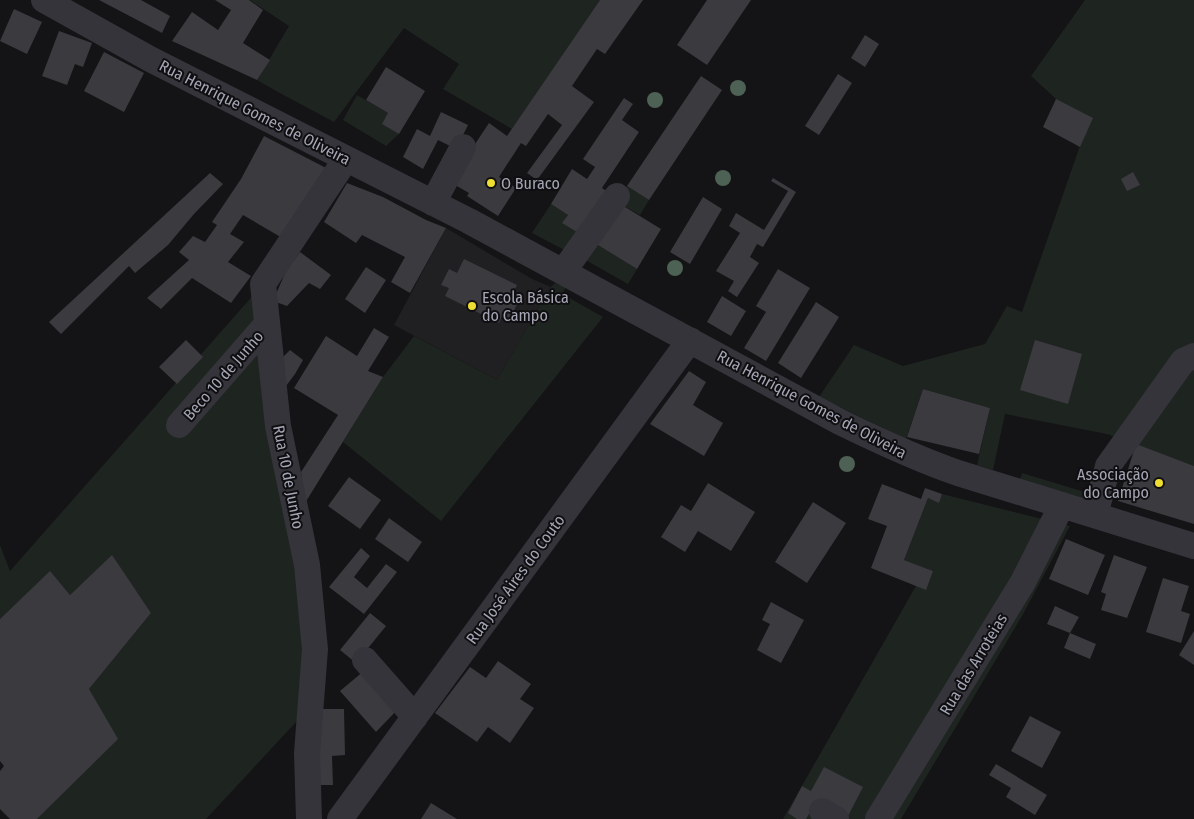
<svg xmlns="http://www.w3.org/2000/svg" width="1194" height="819" viewBox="0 0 1194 819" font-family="'Fira Sans Condensed',sans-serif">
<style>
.built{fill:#201f22}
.green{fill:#1e2520}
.building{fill:#3b3a3f}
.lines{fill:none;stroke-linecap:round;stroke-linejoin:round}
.minor{stroke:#35343a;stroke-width:26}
.tree{fill:#4d6154}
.poi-dot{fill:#efde32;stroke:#0f0e10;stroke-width:2}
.labels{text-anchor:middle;stroke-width:4;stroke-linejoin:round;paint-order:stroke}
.street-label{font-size:16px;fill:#a5a6b5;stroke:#0f0e10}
.poi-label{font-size:16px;fill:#a5a6b5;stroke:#0f0e10;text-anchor:start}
</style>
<rect width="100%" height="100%" fill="#141315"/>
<path class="built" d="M446 228 532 279 551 287 497 380 394 325Z"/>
<path class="green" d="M250 0H600L512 129 443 89 459 64 404 28 334 122 278 92 257 80 289 26Z
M1085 0H1194V466L1107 434 1005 414 993 470 977 465 990 408 923 389 906 439 819 397 854 345 903 366 985 344 1007 306 1022 312 1081 143 1056 99 1031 76Z
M357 95 388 113 399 134 386 146 343 120Z
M627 186 649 200 640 215 617 202Z
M551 204 568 215 563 223 585 237 572 254 532 233Z
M593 242 637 269 628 284 582 258Z
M555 283 566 287 562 294 603 317 441 521 343 442 383 377 414 336 497 380 551 287Z
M263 284 310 707 206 819H37L117 739 89 689 151 613 112 556 70 595 50 572 0 619V545L10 571Z
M1022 473 1088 493 1086 500 1020 480Z
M942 494 1070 526 1022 616 901 819H783L916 586 933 571 904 560 928 498 939 502Z"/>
<path class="building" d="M99 0H141L170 16 162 33Z
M215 0H249L263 10 243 43 270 60 257 80 172 41 192 12 218 30 231 10Z
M600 0H643L605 54 597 49 572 86 594 102 537 180 527 173 562 125 548 114 526 146 521 143 506 166 499 177 516 188 498 216 467 196 469 193 450 182 489 123 507 136Z
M707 0H751L707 65 677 45Z
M14 9 42 22 27 54 0 41Z
M59 31 92 43 83 67 75 64 67 85 42 76Z
M865 35 879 44 865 67 851 58Z
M104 52 144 73 124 112 84 91Z
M386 67 425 91 399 134 382 124 388 113 366 100Z
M838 74 852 83 819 135 805 126Z
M701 76 722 90 649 200 627 186Z
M624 98 633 104 622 120 639 132 602 188 611 194 585 237 562 223 568 215 551 204 572 169 587 179 595 167 583 159Z
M1056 99 1093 118 1080 147 1043 127Z
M441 112 468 125 456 149 438 140 423 169 403 157 417 129 430 136Z
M264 136 332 171 284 239 243 215 230 234 244 242 228 262 251 276 231 303 192 278 161 309 147 298 189 260 179 252 193 236 205 242 217 225 212 222 241 179Z
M1133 172 1140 185 1127 191 1121 179Z
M210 173 223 184 194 214 168 245 135 273 129 266 61 334 49 322Z
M773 178 796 192 763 247 757 244 750 257 759 263 737 297 728 291 734 281 716 271 740 233 729 226 736 213 764 230 788 191 771 181Z
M347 183 383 197 426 220 446 228 410 293 391 282 405 257 362 235 356 243 324 222Z
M703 197 722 209 690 264 670 252Z
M617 202 661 229 637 269 593 242Z
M300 252 331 275 320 289 309 283 287 306 273 301 286 271Z
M464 259 517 285 511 298 518 302 510 319 502 316 499 323 445 296 449 288 441 285 449 269 457 273Z
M366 267 386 280 365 313 345 299Z
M778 269 810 288 766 361 744 348 766 312 756 306Z
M722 296 746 311 731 336 707 322Z
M816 302 839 317 801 378 778 363Z
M374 328 389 337 368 371 383 377 305 503 301 472 338 415 294 388 326 336 357 356Z
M186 340 203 357 177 384 159 367Z
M1035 340 1082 354 1068 404 1020 390Z
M290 350 303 360 295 374 280 394 276 364Z
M689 371 706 382 693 405 723 423 704 456 650 424Z
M923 389 990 408 979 454 907 437Z
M1136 444 1194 466V524L1118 501Z
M349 477 381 500 360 529 328 506Z
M708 483 755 512 731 551 698 531 685 552 661 537 681 505 691 511Z
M882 484 921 499 925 488 942 494 939 503 928 498 904 560 933 571 926 590 871 568 887 526 868 519Z
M813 502 846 523 807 583 775 562Z
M389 518 422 542 408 562 375 539Z
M1066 539 1105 555 1088 595 1049 579Z
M361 548 370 556 354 577 367 588 386 564 397 572 364 614 329 587Z
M112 555 151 613 89 689 118 739 37 819H10L0 809V771L4 766 0 761V619L50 571 70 595Z
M1114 555 1147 567 1127 618 1101 610 1106 594 1101 592Z
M1163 578 1189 586 1181 611 1190 614 1181 643 1146 632Z
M771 602 804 620 781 663 757 650 770 624 762 620Z
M1055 606 1079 617 1070 633 1047 624Z
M370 613 386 626 356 663 340 650Z
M1194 631V665L1179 655Z
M1070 633 1096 644 1090 659 1064 648Z
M498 661 531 684 520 699 534 708 510 743 488 727 477 742 435 713 470 667 486 678Z
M365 670 398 709 376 732 340 691Z
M318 709H344L345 755 332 756 333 785H320Z
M1030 716 1061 732 1042 768 1011 751Z
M996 764 1047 795 1035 815 1006 797 1011 788 989 775Z
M824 767 863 787 848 816 817 800 806 819H797L788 813 802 786 811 791Z
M431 803 457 819H421Z"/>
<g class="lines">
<path class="minor" d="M44 0 150 59 469 221 840 422C879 441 917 459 958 473L1194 546
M433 203 463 147
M563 272 617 196
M179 425 267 324
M1095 515 1108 466 1183 361 1194 356
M365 660 415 717
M822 811 836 819
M309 819 307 753 315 649 314 639 307 565 278 426 263 284 346 159
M340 819 690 340
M878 819 1023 582 1062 505"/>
</g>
<g class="tree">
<circle cx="738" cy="88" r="8"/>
<circle cx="655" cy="100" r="8"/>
<circle cx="723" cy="178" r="8"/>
<circle cx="675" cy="268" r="8"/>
<circle cx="847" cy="464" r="8"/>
</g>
<g class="poi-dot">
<circle cx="491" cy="183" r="5"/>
<circle cx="472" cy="306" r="5"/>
<circle cx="1159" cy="483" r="5"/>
</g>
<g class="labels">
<g class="street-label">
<text transform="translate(255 112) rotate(27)" y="6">Rua Henrique Gomes de Oliveira</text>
<text transform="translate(223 375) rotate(-49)" y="6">Beco 10 de Junho</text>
<text transform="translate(812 404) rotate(28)" y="6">Rua Henrique Gomes de Oliveira</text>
<text transform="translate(289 477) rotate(79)" y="6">Rua 10 de Junho</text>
<text transform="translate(515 579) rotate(-54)" y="6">Rua José Aires do Couto</text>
<text transform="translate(973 664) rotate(-59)" y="6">Rua das Arroteias</text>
</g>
<g class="poi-label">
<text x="501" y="189">O Buraco</text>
<text x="482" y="303">Escola Básica<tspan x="482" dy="18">do Campo</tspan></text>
<text x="1149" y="480" text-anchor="end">Associação<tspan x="1149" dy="18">do Campo</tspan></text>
</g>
</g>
</svg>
